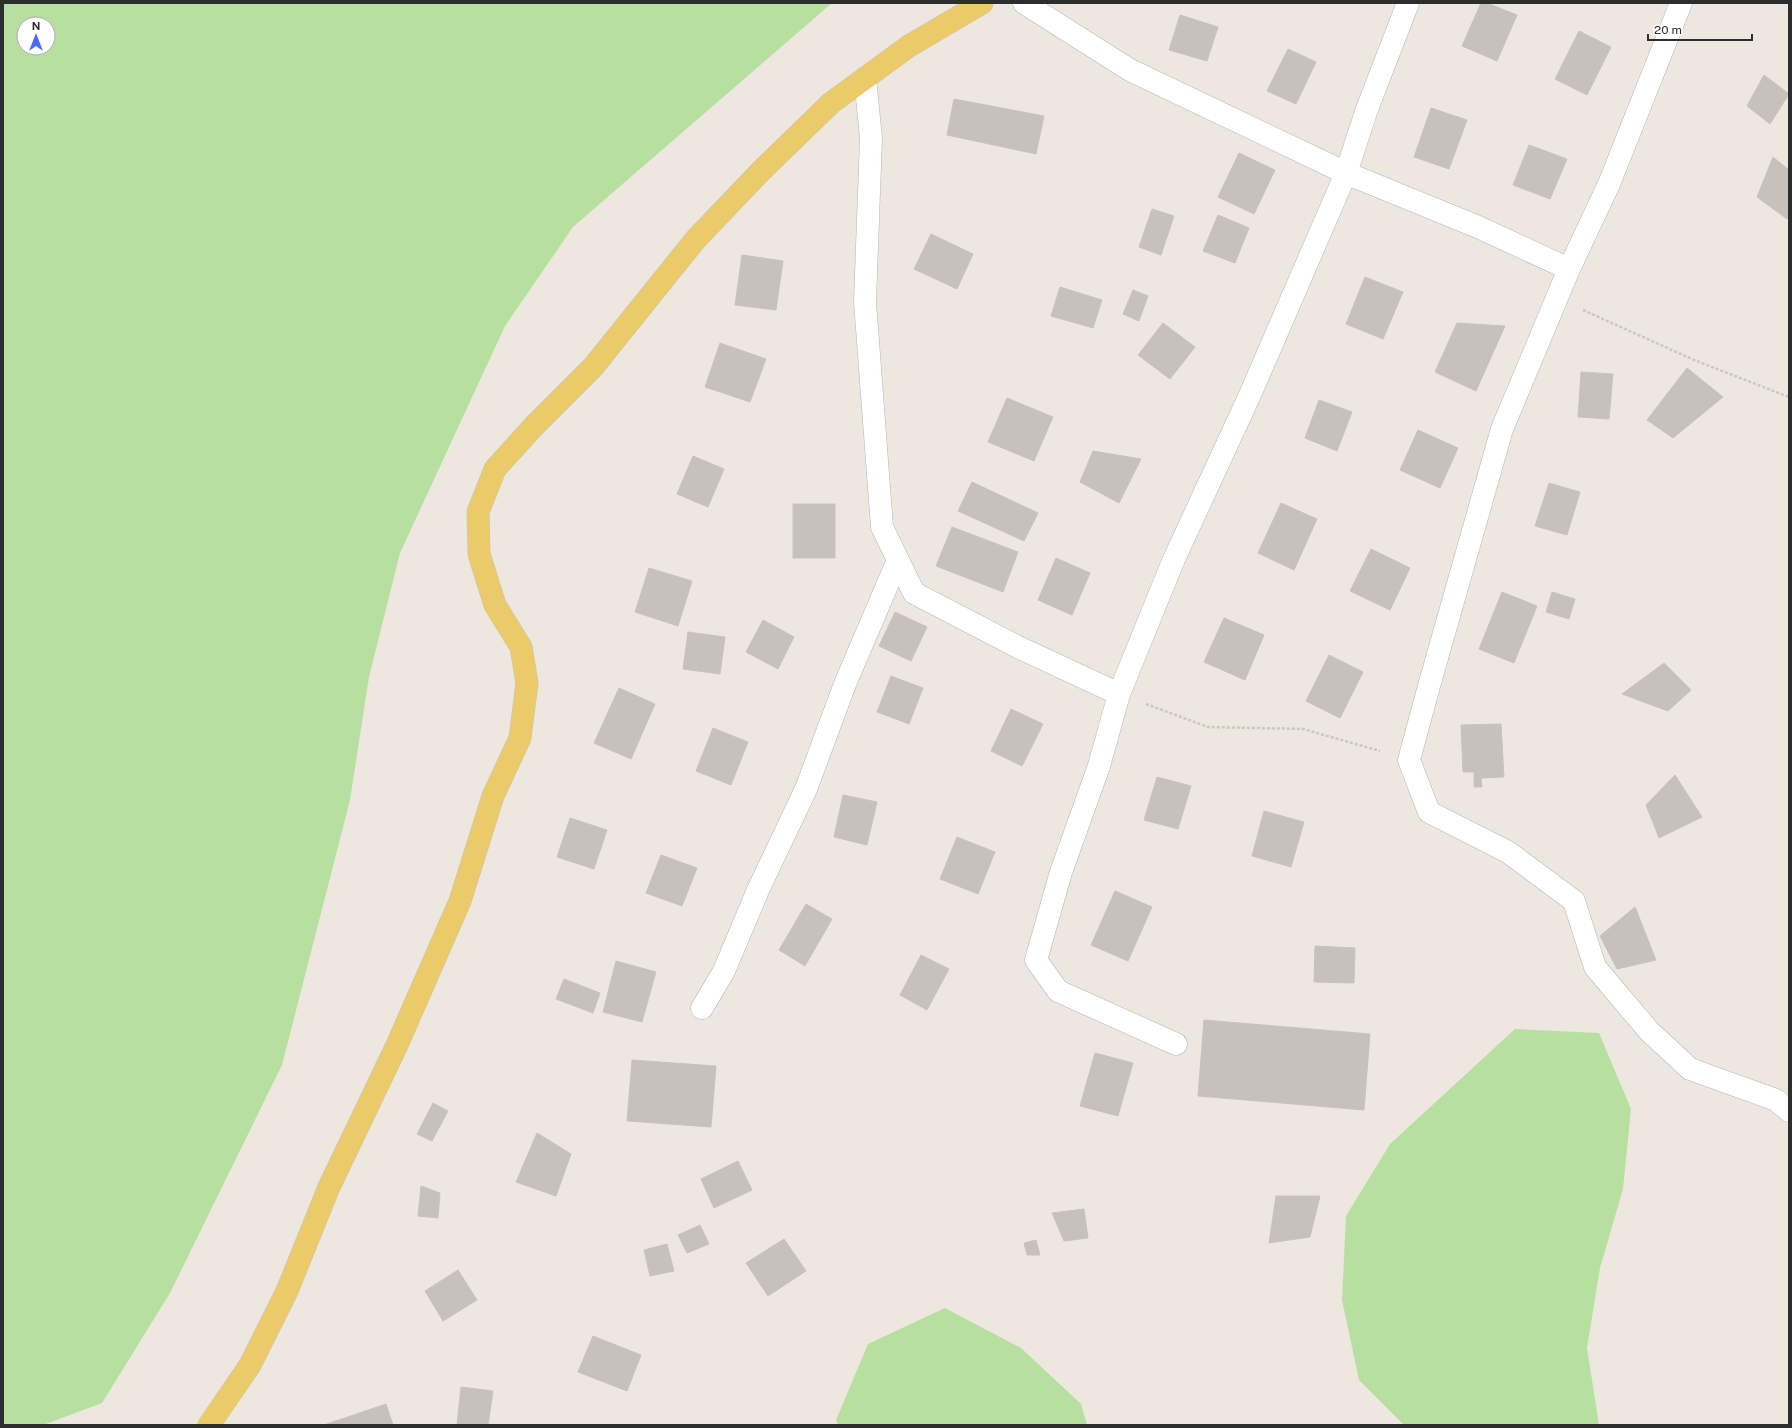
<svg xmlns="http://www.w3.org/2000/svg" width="1792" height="1428" viewBox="0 0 1792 1428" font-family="'Public Sans',sans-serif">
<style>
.green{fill:#b7e0a0;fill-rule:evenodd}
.building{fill:#c6c2bb;stroke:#c9c3b9}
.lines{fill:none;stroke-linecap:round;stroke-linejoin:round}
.minor-casing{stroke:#b3b6bf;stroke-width:23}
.major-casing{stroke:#c8c8c8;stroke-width:23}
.path{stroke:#c8c8c8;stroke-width:2.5;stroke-dasharray:3 2;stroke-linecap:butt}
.minor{stroke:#fff;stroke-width:22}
.major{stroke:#eaca69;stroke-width:22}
</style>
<rect width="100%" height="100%" fill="#ede7e0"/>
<path class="green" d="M3 3H832L573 227 505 326 400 553 369 677 350 800 282 1065 170 1293 102 1403 43 1425H3ZM24 24H48V48H24Z
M1515 1029 1599 1033 1631 1109 1623 1189 1600 1268 1587 1348 1599 1425H1404L1359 1380 1342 1300 1346 1216 1390 1144Z
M945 1308 1021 1348 1081 1404 1087 1425H838L836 1420 868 1344Z"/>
<path class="building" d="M1481 3H1487L1517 15 1497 61 1462 46Z
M1180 15 1218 27 1207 61 1169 50Z
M1579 31 1611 47 1587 95 1555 79Z
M1288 49 1316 62 1296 104 1267 91Z
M1764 75 1789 94 1770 124 1747 106Z
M954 99 1044 116 1036 154 947 135Z
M1431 108 1467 120 1449 169 1414 157Z
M1529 145 1567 159 1550 199 1513 185Z
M1239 153 1275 170 1254 214 1218 197Z
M1773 157 1789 170V217L1787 219 1757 197Z
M1152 209 1174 216 1161 255 1139 247Z
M1218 215 1249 228 1235 263 1203 251Z
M931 234 973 254 957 289 914 269Z
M742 255 783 261 776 310 735 305Z
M1365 277 1403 292 1383 339 1346 324Z
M1060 287 1102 300 1093 328 1051 316Z
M1133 290 1148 296 1139 321 1123 314Z
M1163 323 1195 347 1170 379 1138 355Z
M1457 323 1505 326 1476 391 1435 372Z
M720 343 766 359 750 402 705 387Z
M1687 368 1723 397 1673 438 1647 420Z
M1581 372 1613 374 1609 419 1578 417Z
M1007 398 1053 417 1034 461 988 442Z
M1319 400 1352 412 1337 451 1305 438Z
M1418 430 1458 448 1440 488 1400 470Z
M1093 451 1141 459 1119 503 1080 482Z
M693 456 724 469 708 507 677 494Z
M972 482 1038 513 1024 541 958 511Z
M1549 483 1580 492 1567 535 1535 526Z
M1281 503 1317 519 1294 570 1258 553Z
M793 504H835V558H793Z
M952 527 1018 552 1003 592 936 566Z
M1371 549 1410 568 1390 610 1350 591Z
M1056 558 1090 573 1072 615 1038 600Z
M649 568 692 581 678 626 635 612Z
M1502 592 1537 606 1514 663 1479 649Z
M1552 592 1575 599 1569 619 1546 612Z
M895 612 927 627 911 661 879 646Z
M1224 618 1264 635 1245 680 1204 662Z
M763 620 794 637 778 669 746 652Z
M688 632 725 637 720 674 683 669Z
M1329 655 1363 672 1340 718 1306 701Z
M1664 663 1691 690 1668 711 1622 694Z
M891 676 923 688 909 724 877 712Z
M619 688 655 704 631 759 594 743Z
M1011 709 1043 724 1022 766 991 751Z
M1501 724 1504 777 1481 778 1482 787H1474V772H1463L1461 725Z
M713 728 748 742 731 785 696 771Z
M1675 775 1702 817 1659 838 1646 805Z
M1157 777 1191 786 1178 829 1144 820Z
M843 795 877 802 867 845 834 837Z
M1264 811 1304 822 1291 867 1252 856Z
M570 818 607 830 594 869 557 857Z
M957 837 995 852 978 894 940 879Z
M661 855 697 868 682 906 646 893Z
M1115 891 1152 907 1128 961 1091 945Z
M806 904 832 919 805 966 779 950Z
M1635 907 1656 960 1617 969 1600 936Z
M1315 946 1355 948 1354 983 1314 982Z
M921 955 949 969 927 1010 900 995Z
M616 961 656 972 642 1022 603 1012Z
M564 979 600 993 593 1013 556 999Z
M1204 1020 1370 1034 1364 1110 1198 1096Z
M1095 1053 1133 1063 1118 1116 1080 1106Z
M632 1060 716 1066 711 1127 627 1121Z
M433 1103 448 1111 432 1141 417 1134Z
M537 1133 571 1154 556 1196 516 1182Z
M738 1161 752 1190 714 1208 701 1179Z
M421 1186 440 1193 438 1218 418 1216Z
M1276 1196H1320L1310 1237 1269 1243Z
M1084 1209 1088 1238 1064 1241 1052 1213Z
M700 1225 709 1244 687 1253 678 1235Z
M784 1239 806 1271 768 1296 746 1263Z
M1036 1240 1040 1255H1027L1024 1243Z
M667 1244 674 1271 650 1276 644 1250Z
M458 1270 477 1300 443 1321 425 1291Z
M593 1336 641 1355 627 1391 578 1372Z
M461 1387 493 1391 488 1425H457Z
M386 1404 393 1425H324Z"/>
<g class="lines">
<defs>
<path id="minor" d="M1024 3 1130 70 1346 173 1478 227 1569 269
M1681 3 1609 184 1569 269 1502 429 1429 686 1409 760 1429 812 1508 852 1574 901 1595 967 1649 1031 1690 1069 1776 1100 1789 1111
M865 78 871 138 865 302 882 527 914 593 1018 647 1119 694
M702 1008 724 971 758 890 806 789 845 684 898 560
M1176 1044 1058 991 1036 960 1061 872 1099 766 1119 694 1174 559 1249 397 1346 173 1367 109 1408 3"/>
<path id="major" d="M209 1425 250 1365 287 1291 329 1187 397 1045 460 901 493 796 520 738 527 683 521 647 495 605 479 554 478 512 495 469 534 426 593 367 696 239 761 171 831 103 909 46 982 3"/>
</defs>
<use href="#minor" class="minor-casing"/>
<use href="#major" class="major-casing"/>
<path class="path" d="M1583 310 1694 360 1789 397
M1146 704 1208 727 1303 729 1380 751"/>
<use href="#minor" class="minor"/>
<use href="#major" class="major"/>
</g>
<rect width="1792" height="1428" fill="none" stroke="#2d2d2d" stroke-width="8"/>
<g transform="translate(36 36)"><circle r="19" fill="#ffffff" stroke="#ababab"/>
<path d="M0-3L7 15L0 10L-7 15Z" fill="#4a6bf1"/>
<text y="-6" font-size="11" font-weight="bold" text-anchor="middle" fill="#2d2d2d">N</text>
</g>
<path d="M1648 34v6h104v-6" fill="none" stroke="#2d2d2d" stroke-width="2"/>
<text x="1654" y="34" font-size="12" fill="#2d2d2d" stroke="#ffffff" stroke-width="3" paint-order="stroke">20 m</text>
</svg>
